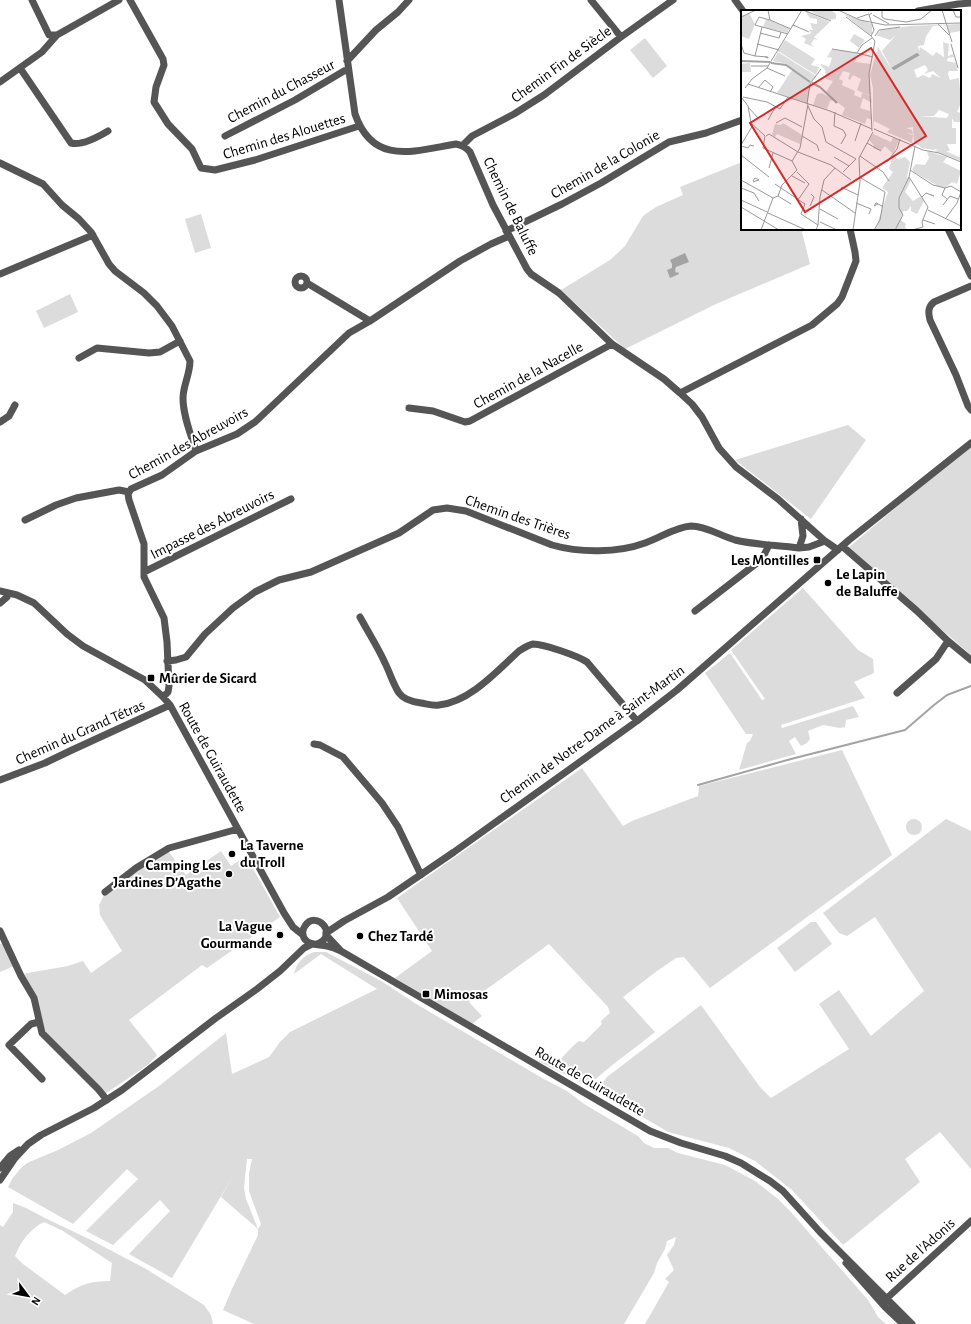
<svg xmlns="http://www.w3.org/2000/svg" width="971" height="1324" viewBox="0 0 971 1324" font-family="'Alegreya Sans',sans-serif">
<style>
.green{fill:#dcdcdc;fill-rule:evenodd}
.water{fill:#a3a3a3}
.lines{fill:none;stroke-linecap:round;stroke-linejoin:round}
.stream{stroke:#a3a3a3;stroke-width:2}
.minor{stroke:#555;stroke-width:7}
.poi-dot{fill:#000;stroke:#fff;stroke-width:1.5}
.labels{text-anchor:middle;stroke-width:4;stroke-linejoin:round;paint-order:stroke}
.street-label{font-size:15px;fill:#000;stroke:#fff}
.poi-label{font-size:15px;font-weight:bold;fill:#000;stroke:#fff;text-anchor:start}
.inset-river{fill:none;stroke:#a3a3a3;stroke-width:2}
.inset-road{fill:none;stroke:#999;stroke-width:1}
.view{fill:#d62828;fill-opacity:0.15;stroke:#d62828;stroke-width:2}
.inset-edge{fill:none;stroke:#000;stroke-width:2}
</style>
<rect width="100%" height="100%" fill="#fff"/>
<path class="green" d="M645 38 667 66 653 78 630 50Z
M742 162V229H805L802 232 810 264 716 304 625 349 561 290 610 260 625 246 643 216 656 207 683 195 680 187Z
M201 214 211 248 195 253 185 219Z
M70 294 78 312 44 328 36 311Z
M848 425 866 440 811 519 735 460Z
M971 444V655L848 548Z
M803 588 858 650 873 659 874 673 854 682 865 698 781 725 782 728 853 706 859 717 846 720 845 727 840 728 823 725 808 731 810 739 807 743 801 746 795 737 789 741 796 754 739 770 747 743 750 741 753 734H746L705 673 730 653 762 700 765 699 731 650Z
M842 750 892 855 710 988 684 957 676 958 657 971 623 997 655 1032C633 1050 609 1066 588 1086L534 1059 554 1066 572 1047 579 1041 584 1042 602 1024 601 1021 610 1013 608 1007 549 944 469 1002 482 1016 472 1024 395 978 432 951 397 898 582 768 623 826 632 821 698 796 699 786Z
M906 827a8 8 0 1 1 16 0a8 8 0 1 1-16 0Z
M946 819 971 831V1169L940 1132 905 1159 920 1182 843 1245 792 1190 755 1161 729 1148 668 1132 597 1090 607 1077 701 1005 760 1087 771 1098 849 1049 819 1004 839 990 871 1036 924 991 875 917 847 936 839 933 823 913Z
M221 851 231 866 246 856 280 917 207 968 202 965 129 1020 157 1055 149 1064 105 1094 43 1032 22 974 68 966 83 961 91 973 122 951 100 915 99 905 104 895 130 875 169 852 186 875Z
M811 922H816L832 944 795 972 777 948Z
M3 943 14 966 0 972V944Z
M314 952H326L383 982 413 1002 542 1078 567 1091 584 1104 638 1136 644 1143 654 1148H668L678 1153 725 1165 755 1181 778 1199 790 1211 868 1300 878 1317 886 1324H645L669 1282 665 1279 674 1270 667 1255 674 1245 676 1237 667 1241 665 1249 657 1263 654 1273 624 1324H254L223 1310 232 1289 258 1235V1229L221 1197 233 1176 172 1278 129 1254 170 1211 160 1200 113 1245 86 1231 138 1179 127 1169 73 1224 8 1187 12 1179 20 1169 27 1163 58 1150 91 1133 159 1086 226 1033 232 1074 269 1057 280 1042 290 1032 377 989 321 954 294 974C297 962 303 956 314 952ZM247 1159H252L249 1173V1191L261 1224 258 1229 246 1199 244 1188Z
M13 1203 26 1208 45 1218 91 1240 146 1269 204 1305 211 1315 213 1324H0V1225L3 1227 13 1212ZM44 1222 63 1231 112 1263 110 1281C91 1281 81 1284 65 1295L23 1264 15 1256C21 1241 30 1229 44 1222Z"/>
<path class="water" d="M685 253 689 262 676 267 675 270 676 273 678 272 679 274 670 278 667 270 672 268V264L670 260Z"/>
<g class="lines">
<path class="stream" d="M698 785 791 759 905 730 934 705 947 695 971 686"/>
<path class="minor" d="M32 0 49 35H57L119 0
M130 0 163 59 164 65 156 87 154 102 168 124 192 149 201 168 215 170 255 160 359 126
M339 0 355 114C373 166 414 151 456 144 462 145 466 147 470 152L493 205 527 269 531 274 559 293 612 344 664 379 680 393 692 404 702 417 719 448 736 467 778 499 825 541 838 550
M591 0 621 37
M735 0 743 11
M918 11 958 4 971 3
M347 61 376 30 398 12 409 0
M20 68 71 143C82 146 98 137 108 131
M0 82 42 52 57 35
M225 136 295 100 344 71 348 70
M463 145 472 136 514 114 544 95 621 37 673 0
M0 163 43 184 62 205 79 219 91 232 109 264 115 271 144 293 157 306 172 326 190 361C190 374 183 386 183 398 183 416 191 435 196 451
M948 229 971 276
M506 231 562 204 601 183 669 142 706 133 742 120
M0 274 93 235
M295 282a6 6 0 1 1 12 0a6 6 0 1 1-12 0Z
M307 283 370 321
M971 286 934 302C928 307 928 312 930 320L956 375 968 406 971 410
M79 358 97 348 149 353 160 352 180 341
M680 393 812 325 837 304 842 297 856 261 855 252 850 229
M409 408 433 411 465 422 470 421 612 344
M0 422 9 416 15 405
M25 520 56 505 76 498 119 490 129 492
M842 546 917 611 948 641 971 660
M799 548 803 536 801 519
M144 572 291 499
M0 591 17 595 34 603 67 634 83 646 145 680 163 697 170 705 284 913 293 927 303 935
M0 603 7 597 8 593
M695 611 762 559 769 545
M360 617C368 632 378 647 385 663 390 673 393 684 399 693 404 700 413 702 421 703 427 704 433 706 439 705 470 702 498 670 519 651 524 648 528 645 533 644 544 644 578 656 587 662L637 721
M167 661 176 660 186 657 205 634 233 608 255 592 279 580 311 572 381 541 399 533 433 510 447 508 466 511 552 545C580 553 618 553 645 543 660 538 675 527 691 526 706 526 721 536 735 540 756 545 778 545 799 548L809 547 825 541
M897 693 936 659 948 641
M163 697 168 692 169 686 167 642 164 618 144 577V544L129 500 128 494 131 489 162 475 196 451 237 434 255 422 349 333 370 321 460 261 491 244 509 236
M314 744 320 745 343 757 382 803 398 827 421 875
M0 780 45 763 72 750 170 705
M105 892 136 868 169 848 238 829
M0 931 21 976 34 998 42 1033 98 1089 107 1100
M326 933 344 921 388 897 454 852 637 721 677 690 849 540 971 443
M326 935 340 950
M317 944C340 935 316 909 305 926 302 930 302 934 304 938 309 946 319 944 327 946 332 947 337 949 341 951L650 1131 681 1143 725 1156 741 1163 770 1181 783 1191 820 1232 912 1324
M39 1022 31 1024 9 1045 42 1079
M0 1168 10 1156 19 1150
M0 1180 15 1158 28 1144 41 1135 94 1108 122 1090 216 1018 257 989 280 971 304 948 312 944
M846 1263 885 1307 903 1324
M881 1298 886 1299 971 1221"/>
</g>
<g class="poi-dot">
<rect x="813" y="556" width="8" height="8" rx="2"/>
<circle cx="828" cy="583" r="4"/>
<rect x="147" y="674" width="8" height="8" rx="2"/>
<circle cx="232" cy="854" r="4"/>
<circle cx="229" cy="874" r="4"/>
<circle cx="280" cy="935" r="4"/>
<circle cx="360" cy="936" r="4"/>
<rect x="422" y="990" width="8" height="8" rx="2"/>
</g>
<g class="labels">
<g class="street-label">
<text transform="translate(561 64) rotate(-36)" y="5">Chemin Fin de Siècle</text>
<text transform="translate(281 91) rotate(-28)" y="5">Chemin du Chasseur</text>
<text transform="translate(284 136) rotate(-17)" y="5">Chemin des Alouettes</text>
<text transform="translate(605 164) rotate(-30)" y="5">Chemin de la Colonie</text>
<text transform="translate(511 206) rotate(64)" y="5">Chemin de Baluffe</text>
<text transform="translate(528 375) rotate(-29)" y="5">Chemin de la Nacelle</text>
<text transform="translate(188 443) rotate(-29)" y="5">Chemin des Abreuvoirs</text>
<text transform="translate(518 517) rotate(19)" y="5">Chemin des Trières</text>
<text transform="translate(212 524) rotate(-27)" y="5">Impasse des Abreuvoirs</text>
<text transform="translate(80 732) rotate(-24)" y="5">Chemin du Grand Tétras</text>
<text transform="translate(592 734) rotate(-36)" y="5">Chemin de Notre-Dame à Saint-Martin</text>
<text transform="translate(213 757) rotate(61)" y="5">Route de Guiraudette</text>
<text transform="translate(590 1081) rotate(30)" y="5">Route de Guiraudette</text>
<text transform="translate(920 1250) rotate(-42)" y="5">Rue de l'Adonis</text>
</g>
<g class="poi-label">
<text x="809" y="565" text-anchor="end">Les Montilles</text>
<text x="836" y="579">Le Lapin<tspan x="836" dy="17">de Baluffe</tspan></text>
<text x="159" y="683">Mûrier de Sicard</text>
<text x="240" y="850">La Taverne<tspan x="240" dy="17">du Troll</tspan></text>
<text x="221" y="870" text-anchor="end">Camping Les<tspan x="221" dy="17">Jardines D’Agathe</tspan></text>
<text x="272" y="931" text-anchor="end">La Vague<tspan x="272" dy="17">Gourmande</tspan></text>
<text x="368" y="941">Chez Tardé</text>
<text x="434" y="999">Mimosas</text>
</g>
</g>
<g transform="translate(741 10)">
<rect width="220" height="220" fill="#fff"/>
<path d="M68 0H90L95 4V9L85 10ZM64 1 89 12 73 27 77 30 73 29 70 34 73 37 63 33 65 29 60 26 68 24 70 23 68 20H72L69 13 76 14V9L69 8ZM8 3 14 14 8 29 0 26V7ZM103 4 131 14V24H128ZM25 9 48 18 47 23 22 17ZM220 14V21L208 23 206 15 192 16 185 26 183 35 177 36 178 41 179 37 192 46 195 42 203 47 202 32 208 34 207 46 212 44 213 47 207 48 206 51 215 53 217 61H208L207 64 209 70 218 68 220 93 216 102 220 103V112H213L211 108V118H215V134H206L209 141H205L220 148V151L193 141 197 140 193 139 194 117 193 140 181 138 173 132 172 117 165 118 171 120 172 124 164 123 172 125 171 133 146 122 149 119 133 111V118L136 119H133V118L132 111V78L129 65 137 37 152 62 141 41 155 25 149 30 135 25 140 20 169 16ZM184 55 187 60 183 64 192 61 200 68 191 64 189 68 182 65 176 68 173 60ZM198 100 208 104 206 108 177 106H193ZM113 24 124 30 118 38 109 31ZM44 30 74 49 70 55 78 57 79 55 75 65 37 41ZM91 39 117 43 114 52 130 54 128 62 130 85 124 84 130 86 131 93 122 88 119 98 129 101 131 110 126 108 124 114 101 105 104 98 93 90 89 91 86 99 72 95 76 84 81 83 92 89 85 82 92 71 85 69 84 60 80 56V54L88 57 91 48 86 47ZM102 61 109 63 107 69 109 70 112 65 120 69 116 80 124 84 121 83 120 88 113 85 114 81 94 72 101 75 102 71 98 69ZM37 42 75 66 70 72 66 93 36 83 51 60 46 54 32 51ZM9 53 10 62H0V54ZM42 113 61 125 59 134 36 124 34 127 31 125 34 114 40 115ZM132 124 150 132 152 127 158 130 152 144 144 136 140 141 132 138 133 135 128 130ZM186 141 206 147 202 152 220 161 216 174 211 172 204 178 197 176 173 162 171 159 175 154 184 155 188 148ZM152 145 157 149 164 147 169 152 166 167 170 170 164 182 172 191 180 186 183 191 176 204 170 201V196L166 201H162L160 210 165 214 164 217 167 220H134L147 182 141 178 152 162 148 159Z" fill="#dcdcdc" fill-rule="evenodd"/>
<path class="inset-river" d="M176 44 177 45 153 59 152 58ZM0 51 29 52M30 53 45 55 69 72M71 73 79 77 96 93"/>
<path class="inset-road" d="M27 0 29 10 50 19M62 0 90 11M97 0 119 10 144 15 220 13M201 0 211 32M212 0 215 7H220M141 1V7L144 9 165 12 180 9 191 0M131 3 128 5 133 20 130 26 134 31 128 64 131 121M132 5 148 14M0 7 15 0M105 7 130 26M116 8 128 4M29 10 18 7 14 15 47 24M197 14 208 25M52 15 68 22M19 23 38 28 40 22M134 26 138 20 159 17M131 28 121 35 116 43 132 47M0 34 3 43 14 46 21 17M16 34 38 40M210 34 217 58M91 39 116 43M14 46 27 47V48L24 47M10 56H27M26 58 44 66M7 74 89 101 131 119M4 78 11 69 26 58 61 0M17 78 24 70 32 77 29 82M2 87 26 92 39 99 47 87M1 88 7 96 10 113 24 126 22 138 51 151M66 94 69 74 80 59M67 96 73 109 81 117 85 132 115 149M8 98 17 108M94 102 93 116 102 120 105 125 100 134M27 110 35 96M35 113 44 108 61 117M133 119 182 140 198 143 220 152M25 126 28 124 57 142M61 126 76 135 78 141M114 131 120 113M126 133 140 141M0 135 12 115M0 136 7 138 9 135 13 136M57 142 90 155 110 170M0 145 28 167M119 146 142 162 148 171M93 147 108 156M146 152 156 139 159 129M28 158 32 143M169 160 192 175 204 178 210 176 220 182M56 162 68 174 57 190M102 162 115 149M51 166 64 173M118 167 144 182 139 210 133 220M168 167 187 197 181 212 182 217 171 220M0 170 32 188M12 171 14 168 18 170 12 172M34 174 64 194 60 204 77 215 75 220M100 177 117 185M0 178 13 183 18 191M204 178 201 185 206 189M81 180 114 203M37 186 50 194M181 187 185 183 193 186 190 185M0 190 26 202M115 193 130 199 128 204M137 194 133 196 135 193H136L137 194 141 196V197M202 195 209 186 217 189M69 196 73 187 70 184M0 197 38 220M79 199 97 209M187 200 220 216M27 203 65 220M205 208 216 193 220 182M182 210 194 214M79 212 96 220M77 215 79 187 83 170 94 158M20 220 32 188 37 186 41 175 56 160 51 151 59 138 67 94M112 220 119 172 118 148 132 122M154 220 162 205 158 198V188L168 167 174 136"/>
<path class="view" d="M130 38 185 126 64 202 9 113Z"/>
<rect width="220" height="220" class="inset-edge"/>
</g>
<g transform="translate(28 1296) rotate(122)" stroke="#ffffff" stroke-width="3" paint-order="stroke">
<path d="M0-3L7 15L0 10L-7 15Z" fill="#000000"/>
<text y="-6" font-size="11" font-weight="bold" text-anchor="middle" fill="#000000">N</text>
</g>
</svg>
